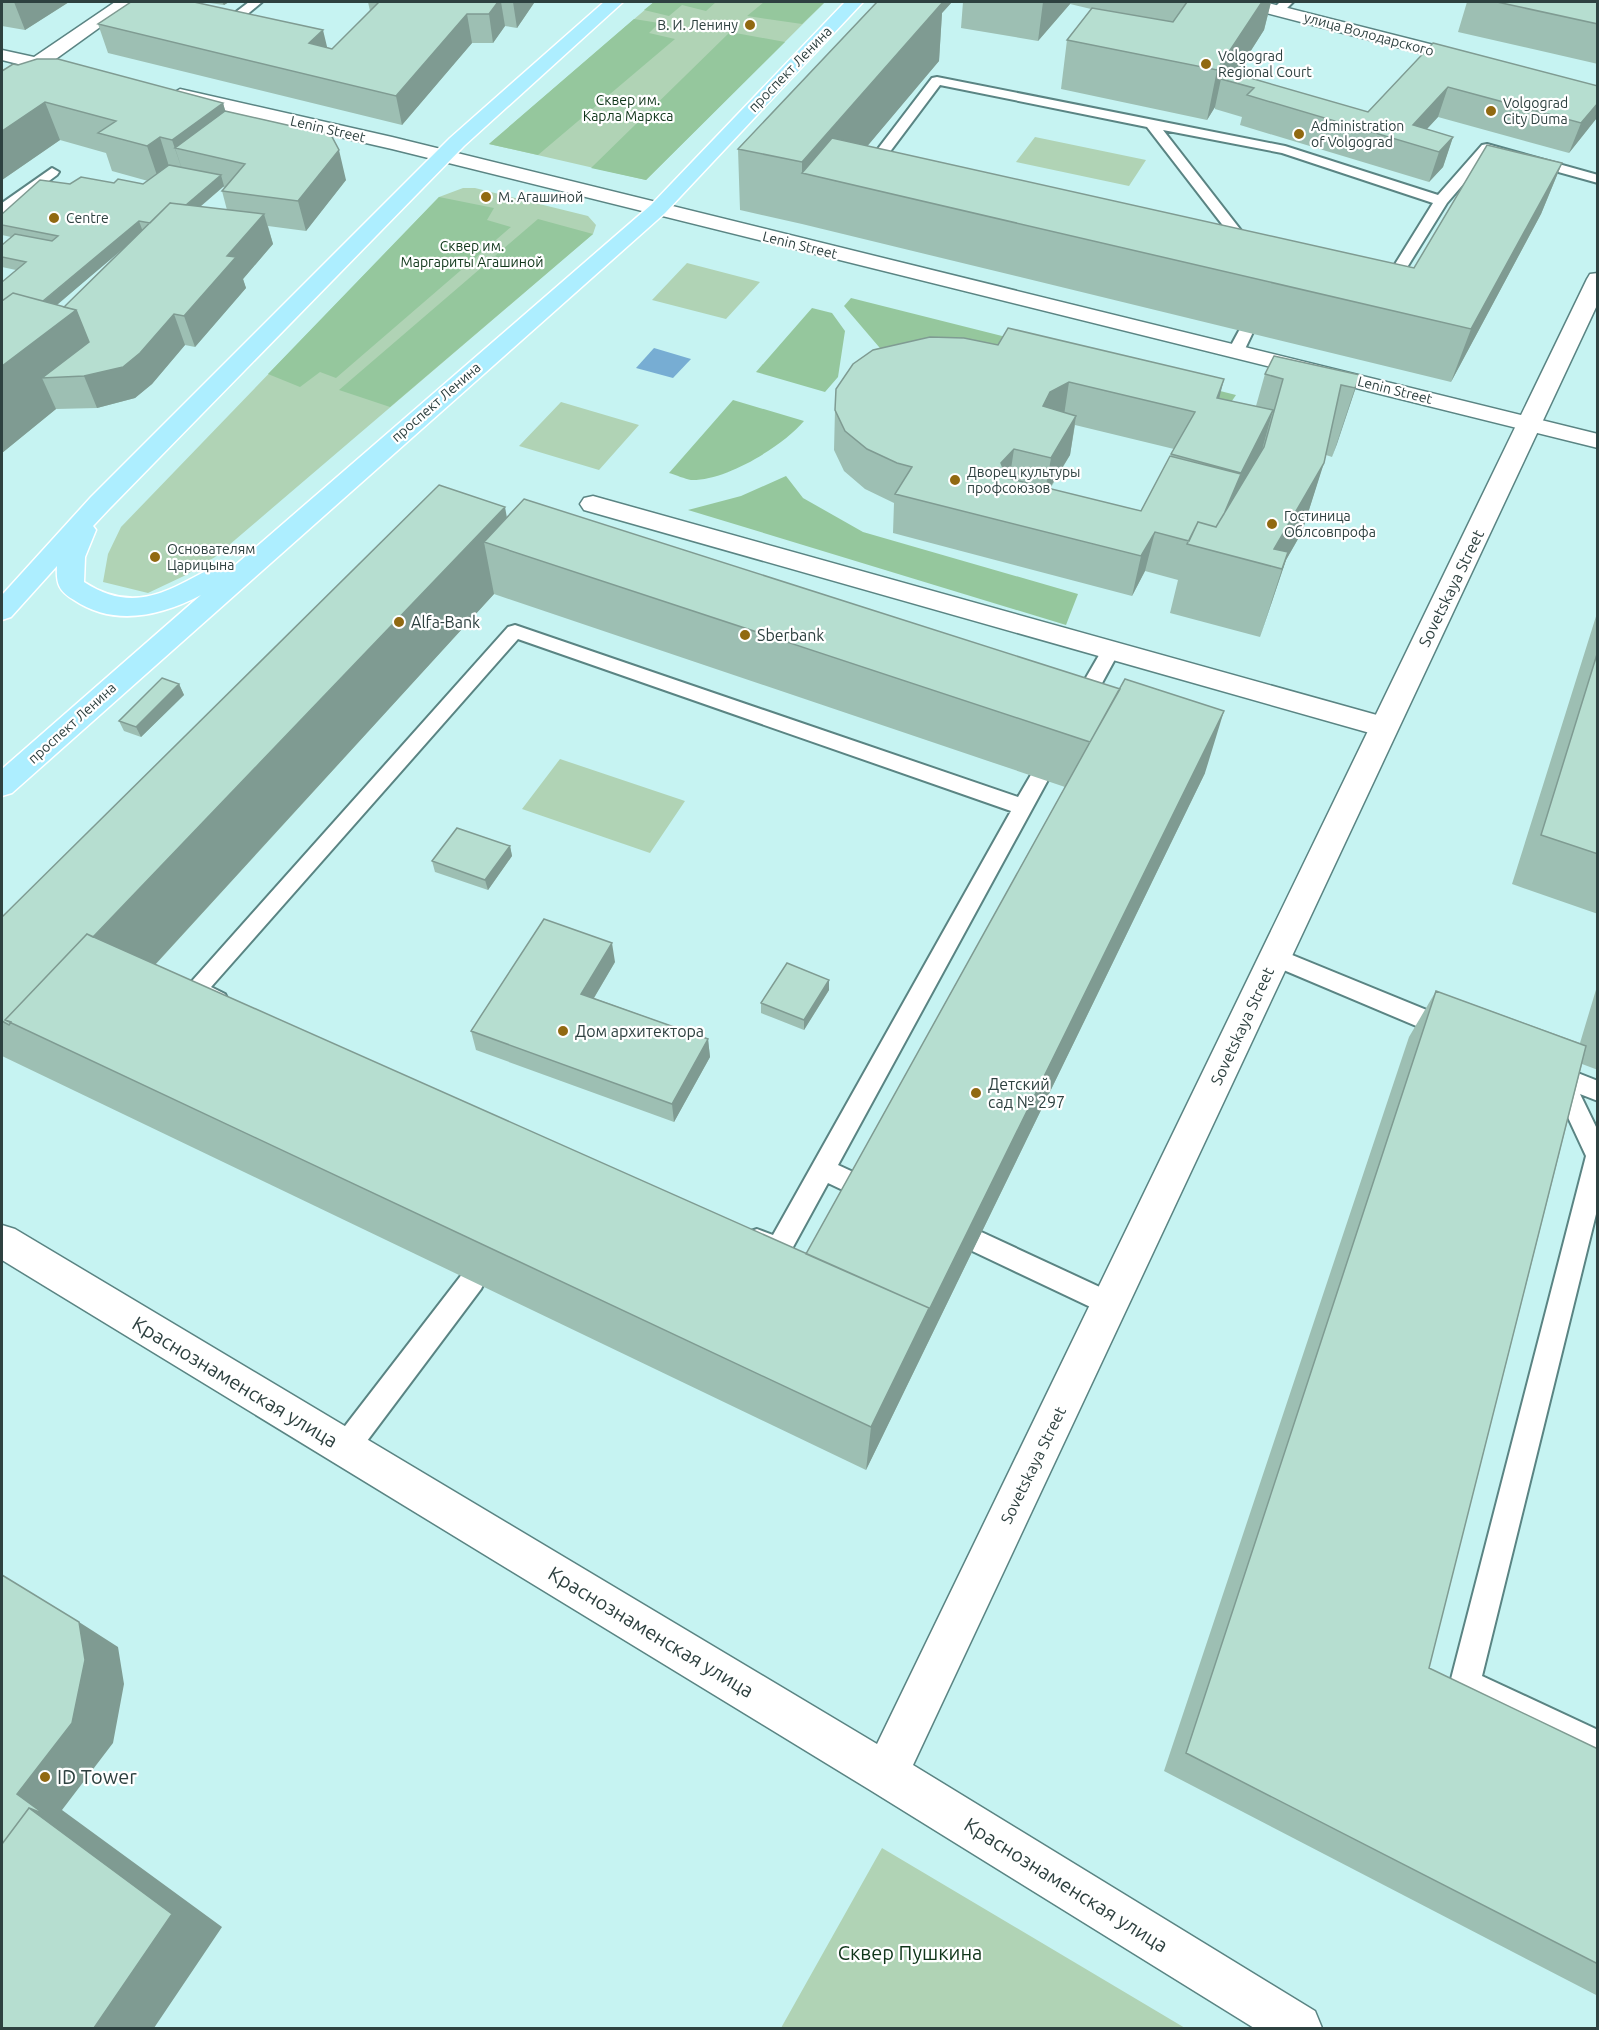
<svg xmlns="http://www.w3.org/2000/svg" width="1599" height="2030" viewBox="0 0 1599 2030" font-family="Ubuntu,sans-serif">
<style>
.green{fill:#b0d3b5}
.forest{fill:#95c79d}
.water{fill:#77add3}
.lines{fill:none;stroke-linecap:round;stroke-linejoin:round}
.lane-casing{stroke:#5a8483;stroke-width:4}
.street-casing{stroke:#5a8483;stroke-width:3}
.secondary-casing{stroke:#5a8483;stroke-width:3}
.primary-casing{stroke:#fff;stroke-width:3}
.lane{fill:#fff;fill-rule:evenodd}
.street{fill:#fff;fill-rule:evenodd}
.secondary{fill:#fff;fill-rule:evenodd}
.primary{fill:#adeeff;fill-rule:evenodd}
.wall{fill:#9dbfb3;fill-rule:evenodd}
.shaded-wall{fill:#7f9b92}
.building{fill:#b6ded0;stroke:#7f9b92;stroke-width:1.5}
.poi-dot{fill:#916911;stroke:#fff;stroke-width:2}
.labels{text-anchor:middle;stroke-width:4.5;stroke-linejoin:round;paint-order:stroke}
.far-poi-label{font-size:14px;fill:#2e4140;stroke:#fff;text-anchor:start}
.far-street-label{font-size:14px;fill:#2e4140;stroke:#fff}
.far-park-label{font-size:14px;fill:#0f3519;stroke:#fff}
.street-label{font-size:16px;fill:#2e4140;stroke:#fff}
.poi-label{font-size:16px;fill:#2e4140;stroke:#fff;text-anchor:start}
.near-street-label{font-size:20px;fill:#2e4140;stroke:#fff}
.near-poi-label{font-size:20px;fill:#2e4140;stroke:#fff;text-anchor:start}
.near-park-label{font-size:20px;fill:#0f3519;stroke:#fff}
</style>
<rect width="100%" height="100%" fill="#c6f3f2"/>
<path class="green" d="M654 2H825L646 180 489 144Z
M1035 137 1146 160 1129 186 1016 162Z
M463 188H475L588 216 596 225 593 234 215 557 186 575 148 593 103 582 108 554 121 527 439 197Z
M687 263 760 282 726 319 652 300Z
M561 402 639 425 599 470 519 446Z
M560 759 685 801 650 853 522 809Z
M882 1848 1185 2028H781Z"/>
<path class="forest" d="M654 2H716L706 11 682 5 669 16 644 10Z
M764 2H825L802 24 747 16Z
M634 19 659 23 649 33 675 39 538 155 489 144Z
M730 32 785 42 646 180 591 168Z
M439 197 494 208 487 220 511 227 336 378 320 372 300 387 268 374Z
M538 219 593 234 390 407 339 390Z
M851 298 1236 395 1225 411 885 354 844 306Z
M812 308 832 313 845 331 838 377 825 392 756 372Z
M733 400 804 421C783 446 726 481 691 480 685 479 676 475 669 473Z
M786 476 803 498 863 532 1078 594 1066 625 688 510 741 496Z"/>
<path class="water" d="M654 348 691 359 673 378 636 368Z"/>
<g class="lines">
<defs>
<path id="lane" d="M249 2H262L232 27H224V21Z
M1280 2H1293L1282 13H1274L1272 10Z
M937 77 1285 146 1438 195 1482 145 1487 144 1598 175V183L1490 153 1447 203 1393 290 1386 294 1379 290 1433 203 1282 153 1163 130 1257 251 1250 255 1245 254 1147 127 940 85 871 177H861V171L932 78Z
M52 168 59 172 57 175 7 212 2 213V203Z
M1246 325 1254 330 1244 351 1236 356 1230 354 1228 351 1241 327Z
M515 625 1018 797 1032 773 1039 771 1046 773 1049 778 838 1165 875 1182 878 1190 875 1198 866 1201 828 1183 787 1258 778 1261 748 1248 745 1240 748 1232 757 1229 773 1235 1011 811 518 639 211 987 225 994 228 1000 225 1006C212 1011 190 1002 184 990L508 627Z
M1111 644 1118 645 1120 650 1089 707 1086 712H1072L1069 707 1102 650 1104 645Z
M1275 948 1456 1022 1459 1029 1456 1036 1448 1038 1440 1036 1267 963 1264 957 1267 951Z
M1550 1062 1598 1081V1101L1580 1094 1598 1131V1206L1482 1676 1598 1730V1761L1455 1693 1450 1683 1586 1156 1552 1083 1542 1079 1538 1072 1542 1065Z
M977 1230 1119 1296 1123 1304 1119 1312 1110 1316 1101 1312 968 1249 965 1241 968 1233Z
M472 1269 481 1273 485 1281 481 1289 355 1457 345 1461 335 1457 332 1448 335 1439 463 1273Z"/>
<path id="street" d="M115 2H135L53 61 81 67 83 71 81 75 74 77 40 69 9 91 2 93V79L22 65 2 60V50L34 57Z
M1237 2H1264L1477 56 1479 60 1470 66 1239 6Z
M180 89 392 137 1598 434V448L392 149 173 99 170 95Z
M593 496 1384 717 1394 720 1398 727 1394 734 1384 737 584 510 580 504 584 498Z"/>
<path id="secondary" d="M1598 273V303L913 1765 1315 2011 1322 2028H1254L870 1790 2 1260V1225L15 1229 877 1744 1587 279 1590 274Z"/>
<path id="primary" d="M604 2H623L464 146 109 509 93 526 96 530 85 557 84 582C133 614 167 592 213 567L222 564 232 568 651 205 845 2H863L665 213 12 793 2 796V769L201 595C161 616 114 627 74 600 59 591 56 584 57 566L11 617 2 620V595L91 497 450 138Z"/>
</defs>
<use href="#lane" class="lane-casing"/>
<use href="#street" class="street-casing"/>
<use href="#secondary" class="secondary-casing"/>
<use href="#primary" class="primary-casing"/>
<use href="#lane" class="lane"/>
<use href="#street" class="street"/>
<use href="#secondary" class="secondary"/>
<use href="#primary" class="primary"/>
</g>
<path class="wall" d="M2 2H69L25 30 2 26Z
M131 2H199H198L332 49 370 11 368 2H536L534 3 517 28 505 26 493 43H472L402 125 108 53 98 24Z
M202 2H229L224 5Z
M877 2H952L942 13 939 61 867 146 1414 268 1562 163 1541 214 1451 382 802 224 740 210 738 149Z
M963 2H1271L1264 30 1236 74 1368 112 1433 43 1598 86V115L1596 119 1569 153 1438 117 1427 129 1453 137 1443 167 1429 182 1240 125 1242 117 1215 109V107L1207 120 1061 89 1067 40 1091 9 1070 4 1038 41 961 28Z
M1467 2H1598V64L1458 32Z
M2 71 223 103 225 111 346 180 306 231 268 226 273 244 243 279 246 288 195 347 185 345 152 384 135 398 97 408 56 409 2 453V282L16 270 2 267V245L11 237 2 235V214L70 184 114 183 143 184 148 181 112 171 106 153 60 140 2 180ZM223 187 225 188 222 191 227 210 200 207ZM131 241 64 307 57 305Z
M873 350 1219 399 1256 406 1265 374 1360 375 1332 457 1326 455 1302 532 1286 560 1260 637 1170 613 1178 580 1145 571 1132 596 893 533 894 503 865 489 844 471 834 450 835 410ZM1075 425 1174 449 1141 511 1050 489 1070 455Z
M507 517 1205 773 866 1470 2 1056V917ZM494 594 1065 787 806 1254 155 965Z
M1598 610V914L1512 884Z
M179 684 184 695 141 737 124 731 119 721Z
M510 846 512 856 488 890 435 872 432 861Z
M615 962 594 998 708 1039 710 1057 674 1122 476 1050 471 1031Z
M829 980V990L804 1030 761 1013V1003Z
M1598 983V1070L1582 1064 1429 1668 1598 1749V1996L1164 1771 1409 1037 1436 991 1580 1043Z"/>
<path class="shaded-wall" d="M14 2H69L25 30Z
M222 2H229L224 5Z
M498 2H501L505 26 493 43 489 14Z
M513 2H536L534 3 517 28Z
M943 2H952L942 13 939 61 838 181 802 173V162Z
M1043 2H1071L1070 4 1038 41Z
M1262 2H1271L1264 30 1231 82 1221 79 1215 107 1207 120 1217 70Z
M467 14 472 43 402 125 396 96Z
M323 30 330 59 309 43Z
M1448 87 1438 117 1413 144V125Z
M45 102 60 140 2 180V131Z
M223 103 234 141 175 148 185 178 172 140Z
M1598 103V115L1596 119 1569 153 1581 123Z
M160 137 172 176 160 184 147 146Z
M1453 137 1443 167 1429 182 1439 152Z
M339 150 346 180 306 231 298 201Z
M1562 163 1541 214 1451 382 1471 329Z
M221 175 224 186 166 236 162 225Z
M264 214 273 244 243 279 246 288 195 347 184 316 227 256Z
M139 221 143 232 7 347 2 336Z
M76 310 174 314 185 345 152 384 135 398 97 408 84 376 42 378 56 409 2 453V366Z
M1360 375 1337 444 1332 457 1355 388Z
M1224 379 1214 419 1217 398Z
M1069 382 1063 422 1043 406 1050 392Z
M1273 410 1262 450 1230 513 1241 473Z
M1076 416 1070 455 1044 497 1051 458Z
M1014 449 1008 489 1001 463Z
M1324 463 1302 532 1286 560 1260 637 1282 569 1274 549Z
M1241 474 1230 514 1211 546Z
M505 507 513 551 484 542 494 594 75 1052 11 1022Z
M1155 532 1145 571 1132 596 1141 556Z
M179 684 184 695 141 737 136 727Z
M1224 711 1205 773 866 1470 871 1427 929 1308Z
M510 846 512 856 488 890 485 880Z
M612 943 615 962 585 1013 581 994Z
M829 980V990L804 1030V1020Z
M708 1039 710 1057 674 1122 672 1104Z
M79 1622 118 1647 124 1684 113 1743 62 1810 222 1927 154 2028H94L29 1808 17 1794Z"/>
<path class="building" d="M131 2H194L323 30 309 43 332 49 379 2H498L489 14H467L396 96 98 24Z
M877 2H943L802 162 738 149Z
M1187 2H1262L1217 70 1067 40 1092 8 1173 22Z
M1497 2H1598V24Z
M1433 43 1598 86V103L1581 123 1448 87 1413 125 1453 137 1439 152 1247 95 1254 88 1221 79 1226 71 1368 112Z
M37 59H58L223 103 172 140 160 137 147 146 98 133 116 121 45 102 2 131V71L13 64 18 65Z
M225 111 331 135 339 150 298 201 222 191 245 164 175 148Z
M832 138 1414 268 1487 145 1562 163 1471 329 802 173Z
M169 165 221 175 186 205 170 203 150 223 139 221 43 301 13 293 2 301V282L26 262 2 257V245L15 234 52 241 58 236 2 225V214L40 180 70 184 81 177 114 183 118 179 143 184Z
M170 203 264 214 227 256 236 257 184 316 174 314 140 353 123 367 84 376 42 378 89 342 76 310 64 307Z
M13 293 76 310 2 366V301Z
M1008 328 1224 379 1217 398 1273 410 1241 473 1171 454 1195 412 1069 382 1050 392 1043 406 1076 416 1051 458 1014 449 1001 463 1007 478 1141 511 1170 456 1241 474 1224 514 1216 527 1198 522 1189 541 1155 532 1141 556 895 494 912 467 897 463 867 449 845 431 835 410 836 389 853 364 873 350 930 337 964 338 998 345Z
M1274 356 1360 375 1355 388 1341 385 1324 463 1274 549 1288 552 1282 569 1187 544 1198 522 1216 527 1264 447 1283 379 1265 374Z
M439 485 505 507 93 937 87 934 5 1020 11 1022 9 1025 2 1021V917Z
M524 499 1120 689 1090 742 484 542Z
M1598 651V854L1541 835Z
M162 678 179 684 136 727 119 721Z
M1125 679 1224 711 928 1312 929 1308 806 1254Z
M457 828 510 846 485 880 432 861Z
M544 919 612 943 581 994 708 1039 672 1104 471 1031Z
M87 934 929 1308 871 1427 5 1020Z
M787 963 829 980 804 1020 761 1003Z
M1436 991 1586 1046 1429 1668 1598 1749V1964L1186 1753Z
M2 1575 79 1622 85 1660 72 1723 17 1794 44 1814 29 1808 2 1844Z
M29 1808 172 1914 94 2028H2V1844Z"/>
<g class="poi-dot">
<circle cx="750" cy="25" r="6"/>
<circle cx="1206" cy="64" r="6"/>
<circle cx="1491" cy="111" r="6"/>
<circle cx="1299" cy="134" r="6"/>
<circle cx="486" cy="197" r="6"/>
<circle cx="54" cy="218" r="6"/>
<circle cx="955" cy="480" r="6"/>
<circle cx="1272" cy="524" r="6"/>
<circle cx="155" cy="557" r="6"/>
<circle cx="399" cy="622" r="6"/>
<circle cx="745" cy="635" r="6"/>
<circle cx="563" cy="1031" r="6"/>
<circle cx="976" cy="1093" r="6"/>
<circle cx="45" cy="1777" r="6"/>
</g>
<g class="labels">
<g class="far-poi-label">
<text x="738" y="30" text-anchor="end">В. И. Ленину</text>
<text x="1218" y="61">Volgograd<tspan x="1218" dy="16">Regional Court</tspan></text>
<text x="1503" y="108">Volgograd<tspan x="1503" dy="16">City Duma</tspan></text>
<text x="1311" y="131">Administration<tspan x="1311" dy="16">of Volgograd</tspan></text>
<text x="498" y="202">М. Агашиной</text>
<text x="66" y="223">Centre</text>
<text x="967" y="477">Дворец культуры<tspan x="967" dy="16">профсоюзов</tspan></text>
<text x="1284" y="521">Гостиница<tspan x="1284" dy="16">Облсовпрофа</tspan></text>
<text x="167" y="554">Основателям<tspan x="167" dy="16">Царицына</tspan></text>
</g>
<g class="far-street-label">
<text transform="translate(1369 34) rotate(15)" y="5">улица Володарского</text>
<text transform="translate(790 69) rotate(-46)" y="5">проспект Ленина</text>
<text transform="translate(328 129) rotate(13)" y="5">Lenin Street</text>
<text transform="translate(800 245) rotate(14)" y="5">Lenin Street</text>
<text transform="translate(1395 390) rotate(14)" y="5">Lenin Street</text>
<text transform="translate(436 402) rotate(-41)" y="5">проспект Ленина</text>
<text transform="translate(72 723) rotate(-42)" y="5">проспект Ленина</text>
</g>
<g class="far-park-label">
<text x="628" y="105">Сквер им.<tspan x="628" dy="16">Карла Маркса</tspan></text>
<text x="472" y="251">Сквер им.<tspan x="472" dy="16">Маргариты Агашиной</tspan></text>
</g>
<g class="street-label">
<text transform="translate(1451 588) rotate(-64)" y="6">Sovetskaya Street</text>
<text transform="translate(1242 1026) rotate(-65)" y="6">Sovetskaya Street</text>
<text transform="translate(1033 1465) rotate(-64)" y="6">Sovetskaya Street</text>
</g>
<g class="poi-label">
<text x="411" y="628">Alfa-Bank</text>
<text x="757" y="641">Sberbank</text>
<text x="575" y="1037">Дом архитектора</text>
<text x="988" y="1090">Детский<tspan x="988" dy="18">сад № 297</tspan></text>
</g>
<g class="near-street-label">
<text transform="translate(235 1382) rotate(31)" y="7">Краснознаменская улица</text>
<text transform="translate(651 1632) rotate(31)" y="7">Краснознаменская улица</text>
<text transform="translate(1066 1885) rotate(32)" y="7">Краснознаменская улица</text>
</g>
<g class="near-poi-label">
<text x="57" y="1784">ID Tower</text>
</g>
<g class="near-park-label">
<text x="910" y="1960">Сквер Пушкина</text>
</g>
</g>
<rect width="1599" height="2030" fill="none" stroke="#2e4140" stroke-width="6"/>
</svg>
